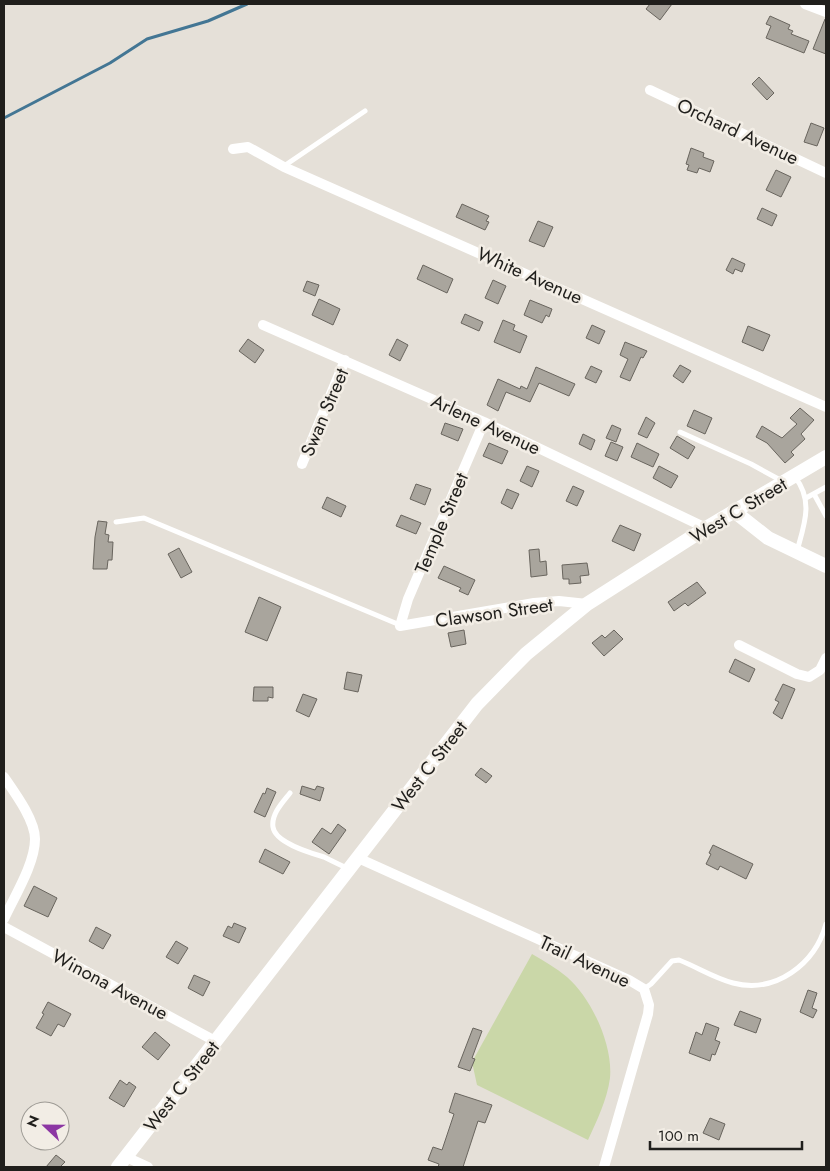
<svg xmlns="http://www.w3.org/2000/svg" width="830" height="1171" viewBox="0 0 830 1171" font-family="Jost,sans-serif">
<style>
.green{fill:#cad7a8}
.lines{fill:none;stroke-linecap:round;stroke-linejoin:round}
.stream{stroke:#437694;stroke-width:3}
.building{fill:#a9a59d;stroke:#69655e}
.lane{stroke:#fff;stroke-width:5}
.street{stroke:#fff;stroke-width:10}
.secondary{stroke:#fff;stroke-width:14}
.labels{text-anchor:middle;stroke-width:5;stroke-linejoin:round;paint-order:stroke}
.street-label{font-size:19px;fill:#201f1c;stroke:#f2ede5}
</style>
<rect width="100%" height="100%" fill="#e5e0d8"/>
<path class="green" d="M532 954C544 961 556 968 567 977 592 999 613 1045 610 1078 607 1100 597 1120 588 1140L477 1085 472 1062Z"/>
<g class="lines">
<path class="stream" d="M4 118 110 63 147 39 208 21 247 4"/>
</g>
<path class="building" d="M650 4H672L660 20 646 9Z
M770 16 790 25 788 29 793 31 791 34 809 41 804 53 766 38 771 26 766 24Z
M825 19H826V54L813 49Z
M759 77 774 93 767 100 752 84Z
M811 123 824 128 817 146 804 142Z
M691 148 704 153 703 157 714 161 710 172 699 168 697 173 687 170 689 165 686 164Z
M776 170 791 177 781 197 766 190Z
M462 204 489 216 486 221 489 222 485 230 456 217Z
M762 208 777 215 772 226 757 219Z
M538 221 553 227 544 247 529 241Z
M732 258 745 264 742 272 735 269 733 274 726 270Z
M423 265 453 279 447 293 417 279Z
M493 280 506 286 498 304 485 298Z
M307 281 319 285 315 296 303 291Z
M319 299 340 309 333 325 312 315Z
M530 300 552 309 549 317 546 315 542 323 524 315Z
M465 314 483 322 479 331 461 323Z
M503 320 515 325 513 330 527 336 520 353 494 342Z
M592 325 605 331 599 344 586 338Z
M748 326 770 335 763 351 742 342Z
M248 339 264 350 255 363 239 351Z
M397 339 408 345 400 361 389 355Z
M625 342 647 351 643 358 641 357 630 381 620 377 628 359 620 355Z
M680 365 691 371 683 383 673 376Z
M591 366 602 371 596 383 585 378Z
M536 367 575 384 569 396 539 383 530 402 506 392 498 411 487 405 498 379 520 389 521 386 527 389Z
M800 408 814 420 801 434 805 439 791 452 794 455 785 463 767 443 756 437 762 426 782 438 797 424 790 418Z
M694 410 712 418 705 434 687 426Z
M646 417 655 423 647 438 638 434Z
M445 423 463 429 458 441 441 434Z
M612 425 621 429 616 442 606 438Z
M583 434 595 440 591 450 579 444Z
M677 436 695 447 688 459 670 448Z
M611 442 623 447 617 461 605 456Z
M489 443 508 451 502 464 483 456Z
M637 443 659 454 653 467 631 457Z
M527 466 539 471 532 487 520 481Z
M659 466 678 476 671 488 653 478Z
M416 484 431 489 425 505 410 499Z
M573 486 584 491 577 506 566 501Z
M507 489 519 494 512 509 501 503Z
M327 497 346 506 341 517 322 508Z
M401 515 421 523 416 534 396 526Z
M98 521 107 522 105 534 109 535 108 542H113L112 560H108L107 569H93L95 537Z
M620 525 641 534 634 551 612 541Z
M179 548 192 572 181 578 168 554Z
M539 549 540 562 546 561 547 575 531 577 529 550Z
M587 563 589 575 580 576 581 583 569 584V579H563L562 565Z
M444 566 475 580 468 595 459 591 461 588 438 578Z
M697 582 706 593 688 606 685 603 674 611 668 602Z
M259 597 281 607 267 641 245 632Z
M464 630 466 644 451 647 448 633Z
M614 630 623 639 604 656 592 643 602 635 605 638Z
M735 659 755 669 749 682 729 672Z
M347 672 362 675 358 692 344 689Z
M783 684 795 689 782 719 773 713 779 702 775 700Z
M254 687H273V698L268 697V701H253Z
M303 694 317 699 309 717 296 711Z
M481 768 492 776 486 783 475 775Z
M302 786 315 790 317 786 324 788 320 801 300 794Z
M267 788 276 792 265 817 254 812 263 793 265 794Z
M338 824 346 830 329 854 312 842 322 828 331 834Z
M713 845 753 864 746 879 720 866 718 870 706 864 711 854 709 853Z
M265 849 290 862 283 874 259 862Z
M34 886 57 898 48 917 24 906Z
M234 923 246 928 239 943 223 936 228 926 232 928Z
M96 927 111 935 103 949 89 941Z
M176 941 188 948 178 964 166 957Z
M194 975 210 982 203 996 188 988Z
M808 990 817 993 812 1008 817 1010 813 1018 800 1012Z
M48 1002 71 1014 64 1027 58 1024 51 1036 36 1028 44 1014 42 1013Z
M740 1011 761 1019 756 1033 734 1025Z
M706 1023 719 1028 715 1040 720 1042 715 1055 712 1054 710 1061 689 1053 696 1032 702 1035Z
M473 1028 482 1031 472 1058 475 1059 470 1071 458 1067Z
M155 1032 170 1045 158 1060 142 1047Z
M120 1080 127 1085 129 1082 136 1087 124 1107 109 1098Z
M455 1093 492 1105 485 1123 478 1121 463 1167H438L439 1164 428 1160 433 1147 442 1150 454 1114 449 1112Z
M710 1118 725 1124 719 1140 703 1133Z
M56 1155 65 1162 60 1167H46Z"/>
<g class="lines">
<path class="lane" d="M284 166 365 111
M680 432 751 464 782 481
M795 477C814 501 804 525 797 551
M814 494 826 516
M806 498 826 487
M116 522 144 518 400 625
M290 793C283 802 271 814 273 827 275 843 311 853 324 857 332 861 340 865 349 869
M644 989 651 984 672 961 679 960C697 967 714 978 733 983 776 994 815 964 826 924"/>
<path class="street" d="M805 4 826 12
M650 90 826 173
M233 149 248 147 284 167 826 407
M263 325 484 422 706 528
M484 422 408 599 400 626 534 603 559 601 587 604
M302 464 345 360
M739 645 797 674 809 677 820 670 826 658
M4 777C15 793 35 820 35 839 35 864 14 897 4 919
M358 858 629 980 644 989 649 1005 648 1014 604 1167
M4 927 215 1041
M126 1157 148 1167"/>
<path class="secondary" d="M735 512 768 538 826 566
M118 1167 477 704 526 654 587 604 706 528 826 457"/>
</g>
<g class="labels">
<g class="street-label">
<text transform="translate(738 131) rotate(25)" y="7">Orchard Avenue</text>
<text transform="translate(530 275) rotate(24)" y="7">White Avenue</text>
<text transform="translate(324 412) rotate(-67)" y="7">Swan Street</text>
<text transform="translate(486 424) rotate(25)" y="7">Arlene Avenue</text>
<text transform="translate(738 510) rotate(-31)" y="7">West C Street</text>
<text transform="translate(441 523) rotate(-67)" y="7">Temple Street</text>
<text transform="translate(494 612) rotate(-8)" y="7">Clawson Street</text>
<text transform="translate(429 766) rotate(-52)" y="7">West C Street</text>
<text transform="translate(585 961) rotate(25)" y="7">Trail Avenue</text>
<text transform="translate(110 984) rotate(28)" y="7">Winona Avenue</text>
<text transform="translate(181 1086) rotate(-52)" y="7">West C Street</text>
</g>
</g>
<rect width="830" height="1171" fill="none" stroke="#201f1c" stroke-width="10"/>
<g transform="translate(45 1126) rotate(292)"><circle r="24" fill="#f2ede5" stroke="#9e9b95"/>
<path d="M0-4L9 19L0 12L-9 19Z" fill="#8c36a3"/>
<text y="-8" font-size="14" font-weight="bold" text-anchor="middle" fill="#201f1c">N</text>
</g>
<path d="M650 1141v8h152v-8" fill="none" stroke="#201f1c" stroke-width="2.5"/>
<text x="658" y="1141" font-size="15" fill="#201f1c" stroke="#f2ede5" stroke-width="4" paint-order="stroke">100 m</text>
</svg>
